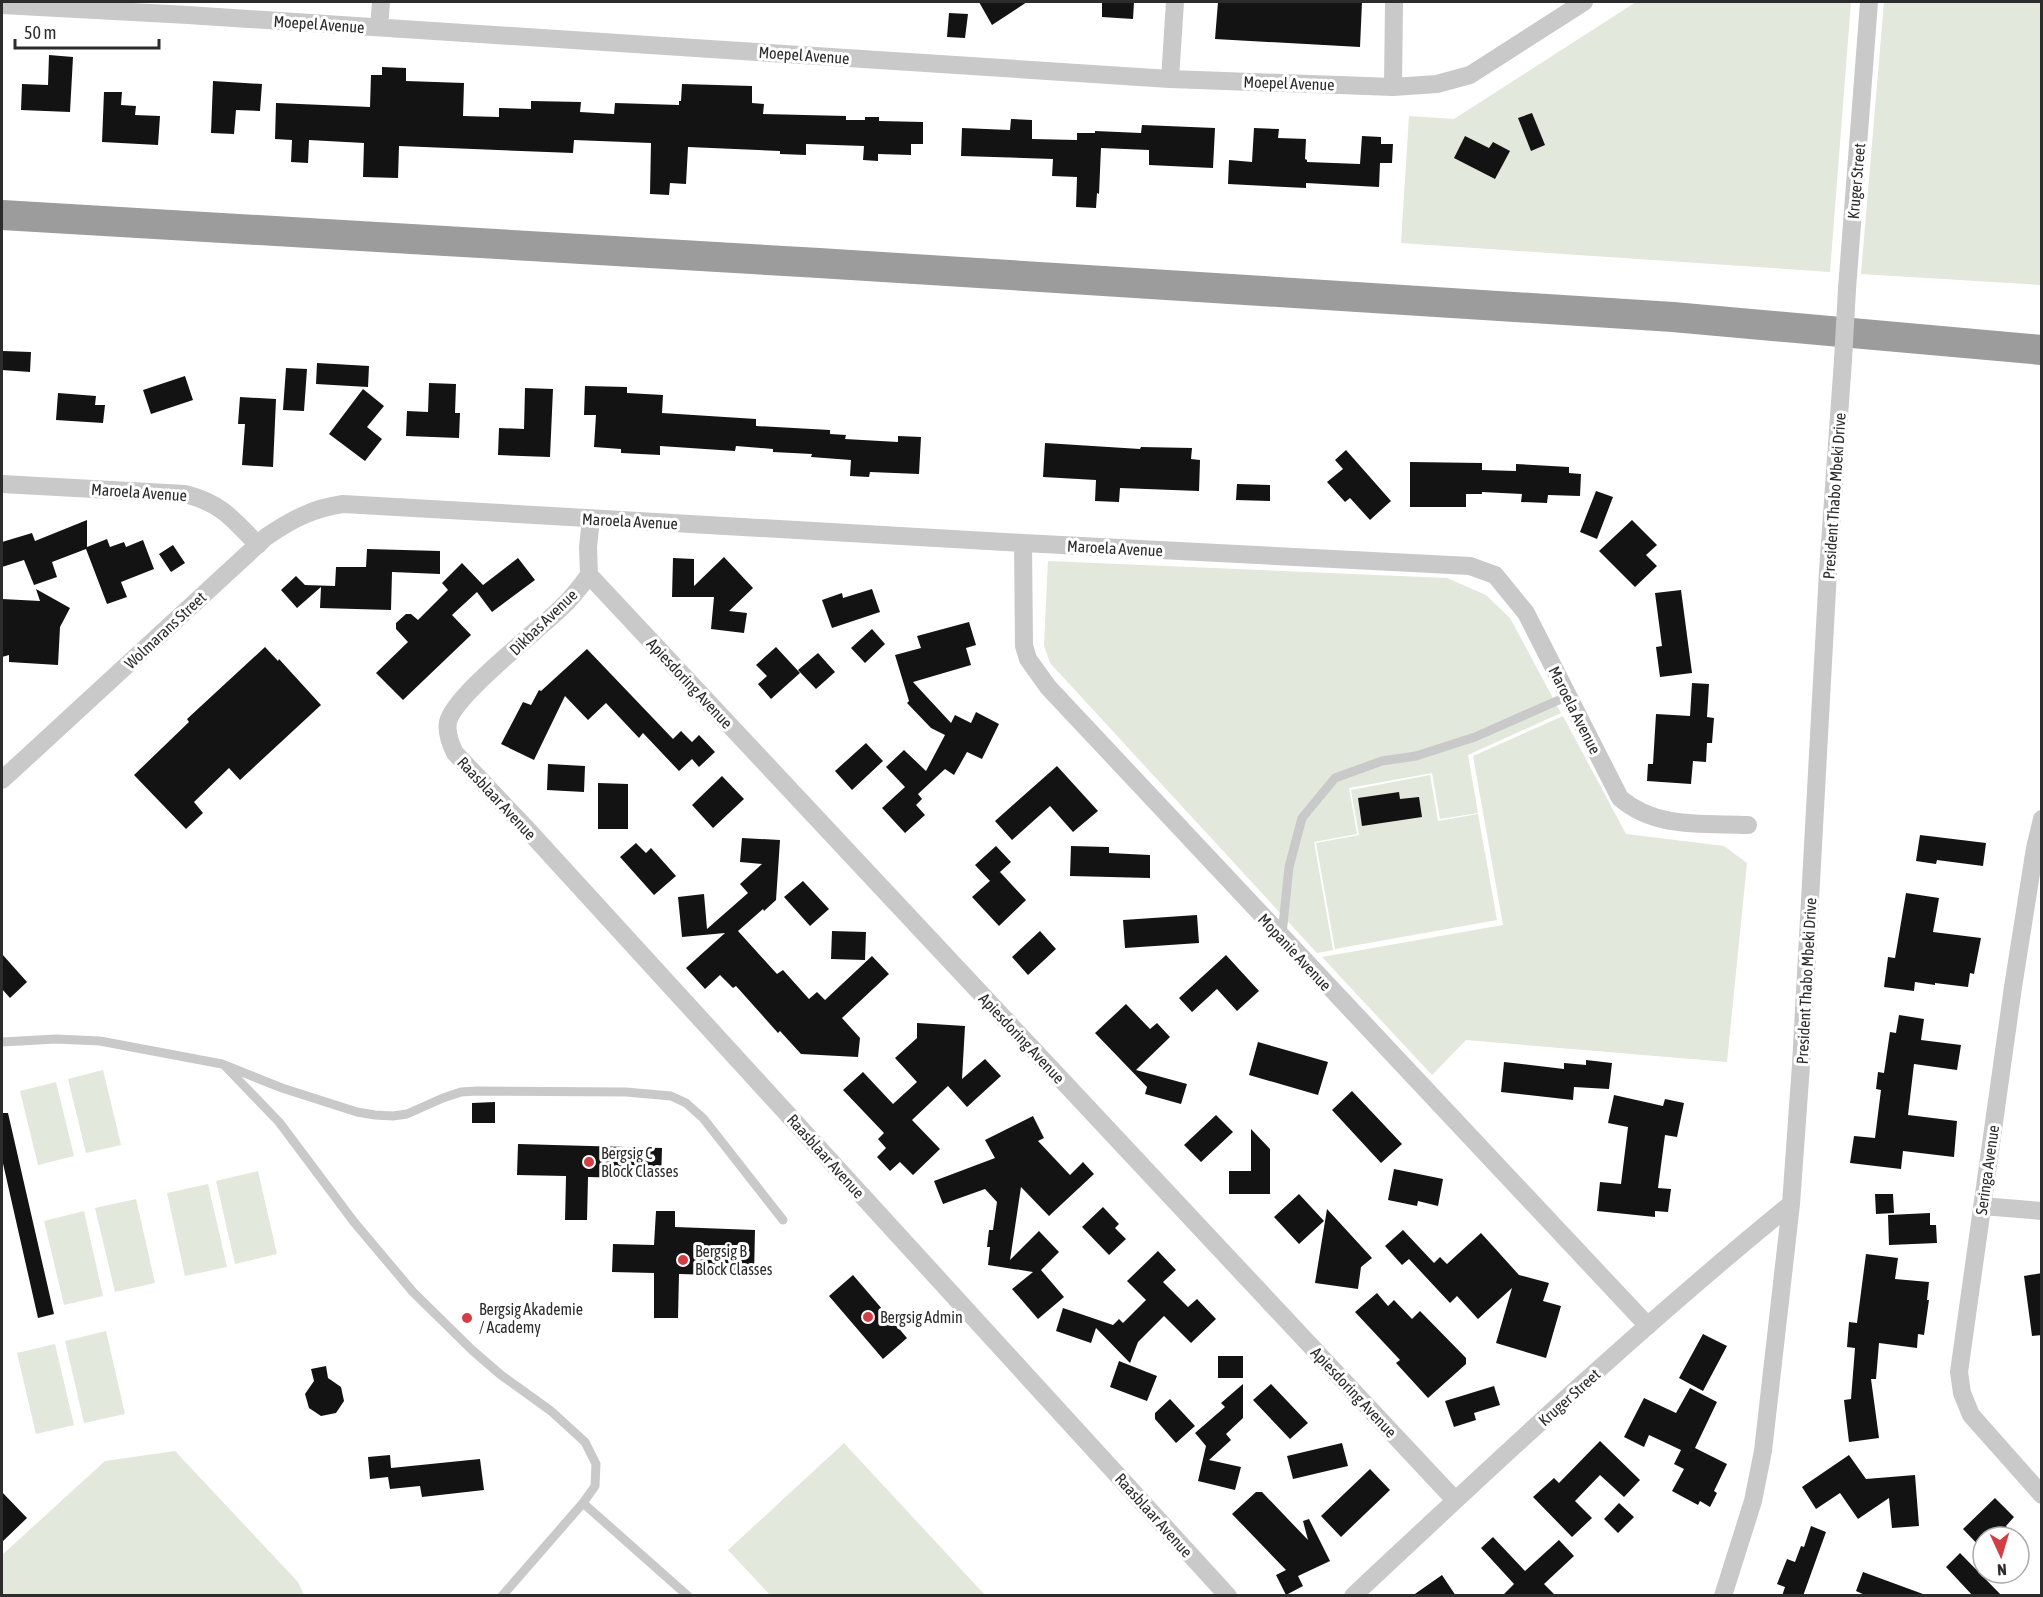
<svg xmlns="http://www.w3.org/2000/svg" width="2043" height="1597" viewBox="0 0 2043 1597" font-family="'Asap Condensed',sans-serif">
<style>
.green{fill:#e2e8db}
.building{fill:#131313}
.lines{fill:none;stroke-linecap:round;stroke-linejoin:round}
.service{stroke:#c9c9c9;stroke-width:9}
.minor{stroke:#c9c9c9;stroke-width:18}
.trunk{stroke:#9c9c9c;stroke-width:30}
.minor-bridge{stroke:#c9c9c9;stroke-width:18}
.poi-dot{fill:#d33e45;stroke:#fff;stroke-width:2}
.labels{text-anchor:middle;stroke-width:6;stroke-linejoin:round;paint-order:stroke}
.street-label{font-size:16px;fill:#2c2c2c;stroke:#fff}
.poi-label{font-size:16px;fill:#2c2c2c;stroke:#fff;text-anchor:start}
</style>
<rect width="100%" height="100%" fill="#fff"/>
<path class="green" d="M1636 2H1851L1830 272 1401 243 1409 116 1454 119Z
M1884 2H2041V285L1861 274Z
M1048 561 1447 578 1486 595 1510 618 1561 713 1468 755 1478 813 1440 819 1432 773 1349 788 1357 834 1314 842 1333 950 1317 953 1050 663 1044 645Z
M1563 716 1626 834 1724 846 1747 863 1727 1062 1466 1040 1432 1075 1322 957 1503 925 1473 756Z
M1430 775 1438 821 1478 814 1497 920 1335 949 1316 843 1359 835 1351 790Z
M103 1070 121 1145 86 1153 68 1079Z
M56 1082 74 1156 38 1165 20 1091Z
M258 1171 277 1254 235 1264 216 1181Z
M208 1184 227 1267 185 1276 167 1193Z
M136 1199 155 1283 115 1292 95 1208Z
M84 1211 103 1296 64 1305 44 1221Z
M106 1331 125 1414 84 1423 65 1341Z
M55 1344 74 1425 36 1434 17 1353Z
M844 1443 985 1595H770L728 1550Z
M175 1451 298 1582 304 1595H2V1555L105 1461Z"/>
<path class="building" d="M979 2H1027L992 25Z
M1102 2H1134L1133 19 1102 17Z
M1218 2H1362L1360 47 1215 39Z
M949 13 968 14 965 38 947 37Z
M49 55 73 57 70 112 21 110 22 84 48 85Z
M382 67 406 68V81L464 83 463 116 499 117V108L531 109V101L581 102 580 112 614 114 615 103 679 105V101H681L682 84 752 86V103L764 104 763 114 846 116V120H865V117H879V121L923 122V144H911V155L878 154V161L863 160 864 146 806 144V155L780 154V151L688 147 686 184 670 183 669 195 650 194 651 143 574 140 573 153 399 146 398 178 363 177 364 143 309 140 308 163 291 162 292 140 275 139 276 103 370 107 371 75H382Z
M213 81 262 84 260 111 236 110 234 134 211 133Z
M104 92H122L121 105 136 106 135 115 160 116 158 145 102 142Z
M1532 113 1545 145 1531 151 1518 118Z
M1011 119 1032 120V139L1077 140V133H1095V131L1141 133 1142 125 1215 128 1213 168 1149 165V150L1101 148 1099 194 1097 193 1096 208 1076 207 1077 177 1052 176 1053 159 961 156 962 128 1010 130Z
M1254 128 1279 129 1278 138 1306 139 1305 159 1307 160V162L1360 164 1362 136 1381 137V144H1393L1392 163H1380L1379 187 1306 183V188L1228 184 1229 160 1252 162Z
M1465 136 1489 148 1493 142 1510 151 1495 179 1454 158Z
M3 351 31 352 30 372 2 370Z
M317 363 369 366 368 387 316 384Z
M286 368 307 369 304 411 283 410Z
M185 376 193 400 151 414 143 390Z
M429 383 456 384 455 413H460L459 438 406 436 407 411 428 412Z
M585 386 627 387V393L663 395 662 413 756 419V426L830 430V434L846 435 845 439 898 442V436L921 437 919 474 870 472 869 477 850 476 851 460 811 457 812 454 773 452V449L736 446 735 451 660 446V455L621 453V449L594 447 596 415H584Z
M525 388 553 389 550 457 498 455 499 428 524 429Z
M363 389 384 406 367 427 382 439 365 461 329 434Z
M58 393 96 396 95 405H105L103 423 56 420Z
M240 397 276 399 273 467 242 465 245 424H238Z
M1045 443 1140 449 1141 447 1192 448 1191 459 1200 460 1199 491 1120 488 1119 502 1095 501 1096 480 1043 477Z
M1346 450 1391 501 1370 520 1350 498 1345 502 1327 482 1343 469 1335 460Z
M1410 462 1482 463V470L1516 471V464L1569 467V473L1581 474 1580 496 1548 495 1547 503 1521 502 1522 494 1482 492V494H1466V507H1410Z
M1237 484 1270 485V501L1236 500Z
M1596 491 1613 497 1597 539 1580 532Z
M87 520V547L107 539 110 547 124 542 126 547 143 540 154 569 121 582 127 597 107 604 86 549 52 562 57 577 34 585 24 560 2 567V542L32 533 35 541Z
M1632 520 1657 545 1646 555 1657 566 1635 587 1599 551Z
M173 545 185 563 171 572 159 554Z
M367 549 440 551V574L392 572 391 610 320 608 321 587 297 608 281 590 296 576 305 585 335 586 336 567H366Z
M724 557 753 588 729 611 747 613 744 633 711 629 714 597H672L673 558 694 559V586Z
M518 558 535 580 492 612 477 592 452 615 471 635 403 700 376 673 408 642 396 629V623L406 614H411L418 620 448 590 442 583 462 563 483 585Z
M36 589 70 608 60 627 58 665 9 662V655L2 657V599L40 601Z
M872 589 880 612 832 628 822 600 842 593 843 598Z
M1681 590 1692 673 1660 677 1656 647 1662 646 1655 593Z
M969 622 976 645 966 648 971 665 913 682 951 723 955 715 971 723 976 712 999 724 982 759 967 752 954 775 945 769 918 794 922 799 916 805 925 815 905 833 882 808 905 787 886 767 904 750 926 771 945 735 931 728 907 703 909 701 895 655 921 648 917 636Z
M872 629 885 644 865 663 851 648Z
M265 647 278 661 279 659 321 705 240 780 229 768 194 802 203 813 186 829 134 775 189 722 187 719Z
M776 647 800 673 771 699 758 684 767 676 756 665Z
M587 649 673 739 681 731 692 742 699 735 715 752 699 767 692 759 679 771 643 733 639 738 606 703 588 720 565 696 534 760 501 744 523 702 531 705 539 690 541 691Z
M818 653 835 672 816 689 798 670Z
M1692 683 1709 684 1707 717 1714 718 1712 743H1707L1706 762 1693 761 1691 784 1647 781 1648 764H1653L1656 714 1690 716Z
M866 743 883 761 852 790 835 771Z
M548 764 585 766 584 792 547 790Z
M1057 766 1098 811 1073 832 1050 806 1012 840 995 821Z
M722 776 744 799 713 828 692 805Z
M598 783 628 784V829H598Z
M1399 792 1400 799 1419 797 1422 817 1362 826 1358 798Z
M1920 835 1986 843 1983 866 1937 860 1936 864 1916 861Z
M742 838 780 840 776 900 764 911 763 909 738 931 777 974 783 970 809 999 817 992 825 1000 872 956 889 974 842 1018 860 1038 858 1057 801 1054 780 1031 778 1033 736 986 733 988 720 975 705 989 686 968 725 933 682 937 678 897 704 894 707 929 748 893 740 884 762 864 740 862Z
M636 843 646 853 651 848 676 876 654 895 620 857Z
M996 846 1011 862 990 881 975 865Z
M1071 846 1109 847V853L1150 855V878L1070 876Z
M1000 872 1026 900 999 926 972 897Z
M803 881 829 909 810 926 784 897Z
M1906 893 1939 898 1933 932 1981 938 1974 974 1970 973 1968 987 1935 983V985L1915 982 1914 991 1884 987 1888 957 1895 958Z
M1197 915 1199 943 1125 948 1123 920Z
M832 931 866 932 865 960 831 959Z
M1040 931 1056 949 1028 975 1012 957Z
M2 954 27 982 10 998 2 989Z
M1226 955 1259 991 1237 1011 1217 989 1192 1012 1179 998Z
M1126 1004 1150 1029 1157 1023 1170 1037 1136 1070 1187 1084 1181 1104 1145 1094 1147 1087 1095 1033Z
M1899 1015 1924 1019 1921 1040 1961 1045 1957 1070 1914 1064 1908 1115 1957 1121 1954 1157 1903 1151 1901 1169 1850 1163 1854 1136 1875 1138 1881 1090 1876 1089 1878 1072 1884 1073 1890 1032 1896 1033Z
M917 1023 965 1026 962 1079 985 1059 1001 1076 967 1107 948 1086 912 1120 940 1149 913 1175 900 1162 890 1171 877 1157 886 1148 878 1139 884 1133 843 1090 863 1072 893 1104 917 1082 895 1058 917 1038Z
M1258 1042 1328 1062 1318 1095 1249 1075Z
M1586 1060 1612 1063 1609 1089 1574 1087 1573 1100 1501 1092 1504 1062 1564 1069V1063L1586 1065Z
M1352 1091 1402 1144 1381 1163 1332 1110Z
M1614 1095 1663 1106 1665 1099 1684 1103 1677 1137 1665 1135 1658 1188 1671 1189 1668 1212 1655 1211V1217L1597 1211 1600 1182 1621 1184 1628 1127 1608 1123Z
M495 1102V1123H472V1103Z
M2 1113H8L54 1314 38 1318 2 1159Z
M1216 1115 1233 1132 1201 1162 1184 1145Z
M1033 1116 1044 1138 1038 1141 1070 1175 1083 1162 1094 1174 1049 1216 1021 1187 1010 1260 1039 1231 1059 1252 1041 1270 1064 1297 1038 1319 1012 1289 1033 1272 988 1265 990 1247H987L989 1230H993L997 1202 985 1189 943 1204 934 1181 995 1158 985 1140Z
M1251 1129 1270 1149V1194H1229V1171H1251Z
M518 1144 662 1148 661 1179 588 1177 587 1220H565L566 1176 517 1175Z
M1394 1169 1443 1179 1438 1206 1418 1201 1417 1206 1388 1200Z
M1299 1194 1324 1221 1299 1244 1274 1217Z
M1875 1194H1893L1894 1213 1876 1214Z
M1103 1207 1119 1224 1115 1228 1126 1239 1109 1255 1082 1227Z
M1327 1209 1372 1258 1361 1267 1358 1289 1315 1283Z
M656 1211H675V1227L755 1230 754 1276 679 1274 678 1318H654V1273L612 1272 613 1244 654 1245Z
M1930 1213V1225H1936L1937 1243 1889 1245 1888 1215Z
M1403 1230 1434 1263 1440 1257 1447 1264 1481 1233 1519 1275 1549 1283 1543 1301 1561 1306 1546 1358 1496 1343 1512 1288 1478 1319 1457 1296 1450 1303 1409 1259 1402 1265 1385 1246Z
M1158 1251 1176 1270 1163 1282 1188 1307 1197 1299 1216 1319 1191 1343 1164 1316 1138 1342 1130 1363 1096 1328 1091 1343 1056 1331 1063 1308 1113 1325 1119 1319 1123 1323 1146 1300 1127 1281Z
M1866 1254 1898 1258 1895 1279 1929 1282 1927 1300H1929L1924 1335 1918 1334 1917 1348 1879 1343 1876 1379H1871L1879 1438 1849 1442 1844 1400 1851 1399 1855 1348 1847 1347 1849 1322 1857 1323Z
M2042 1273V1335L2032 1336 2024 1276Z
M853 1275 907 1338 883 1359 829 1296Z
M1377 1293 1388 1306 1394 1300 1412 1319 1420 1311 1466 1358V1364L1428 1398 1396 1363 1400 1360 1355 1312Z
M1703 1334 1727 1346 1703 1391 1679 1378Z
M1218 1356H1243V1378H1218Z
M1119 1361 1157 1376 1147 1401 1110 1387Z
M326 1366 328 1378 341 1387 344 1401 336 1413 321 1416 309 1408 305 1394 314 1381 311 1369Z
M1243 1384V1418L1226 1434 1231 1440 1209 1460 1241 1467 1235 1490 1198 1481 1206 1446 1195 1433 1225 1407 1221 1403Z
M1271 1384 1308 1423 1290 1439 1253 1400Z
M1494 1386 1500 1405 1474 1413 1476 1420 1454 1427 1445 1401Z
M1690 1388 1717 1402 1695 1448 1727 1464 1714 1491 1717 1493 1710 1507 1700 1501 1698 1505 1672 1491 1684 1469 1674 1464 1681 1450 1649 1435 1644 1447 1624 1437 1644 1398 1676 1413Z
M1170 1399 1195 1426 1176 1443 1155 1419V1413Z
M1600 1441 1640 1480 1624 1497 1600 1475 1575 1501 1592 1518 1572 1537 1533 1497 1554 1478 1559 1483Z
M1342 1443 1348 1466 1293 1479 1287 1456Z
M390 1455 391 1468 480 1459 484 1490 422 1497 420 1486 390 1489 388 1477 370 1479 368 1457Z
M1849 1455 1866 1479 1915 1475 1919 1526 1892 1528 1889 1498 1858 1519 1840 1493 1816 1509 1802 1487Z
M1370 1469 1390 1490 1341 1537 1321 1516Z
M2 1492 27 1518 2 1542Z
M1256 1492H1262L1308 1540 1303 1521 1309 1519 1330 1561 1298 1576 1303 1586 1286 1595 1276 1575 1286 1570 1232 1514Z
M1995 1498 2014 1517 2006 1526 2017 1537H1983V1550L1963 1529Z
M1619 1503 1634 1517 1618 1533 1604 1519Z
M1811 1526 1826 1532 1803 1596H1782L1785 1587 1777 1584 1787 1559 1795 1562 1801 1546 1804 1547Z
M1493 1537 1525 1571 1559 1540 1574 1556 1544 1584 1556 1596H1502L1514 1584 1481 1548Z
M1960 1553 2002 1596H1973L1946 1567Z
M1863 1572 1923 1594 1922 1596H1867L1856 1591Z
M1442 1575 1456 1596H1412Z"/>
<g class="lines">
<path class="service" d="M1282 934 1289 867 1302 818 1335 778 1382 761 1416 756 1475 737 1568 696
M2 1042 56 1039 100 1041 222 1064 282 1088 357 1112 375 1115 393 1116 407 1114 443 1098 461 1092 477 1091 626 1092 671 1096 686 1103 703 1118 783 1220
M226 1067 279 1122 354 1222 413 1292 472 1350 501 1375 551 1411 585 1442 596 1464 595 1486 583 1503 502 1596
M583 1503 688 1596"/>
<path class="minor" d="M2 5 188 15 1170 79 1393 87 1437 84 1470 75 1584 2
M379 27 381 2
M1170 79 1175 2
M1393 87 1394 2
M1847 289 1869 2
M2 484 185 494C221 503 233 519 258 545
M591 519 588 547 589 575C581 586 572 598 562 607 539 630 454 695 448 722 446 733 450 743 455 753L526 828 1228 1596
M1023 543 1024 646 1028 659 1048 687 1648 1326
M589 575 1455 1500
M2 780 266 537C291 520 313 508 343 504L1023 543 1470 566 1495 575 1526 613 1620 798C1655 829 1704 823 1748 825
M2042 819 2035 848 2013 987 1959 1372 1962 1393 1971 1415 2042 1495
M1982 1206 2042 1211
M1353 1596C1496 1462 1639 1328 1791 1204
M1723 1596 1753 1501 1763 1451 1791 1204 1801 1065 1828 571 1843 360"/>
<path class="trunk" d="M2 215 819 263 1673 317 2042 350"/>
<path class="minor-bridge" d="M1843 360 1847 289"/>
</g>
<g class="poi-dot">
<circle cx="589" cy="1162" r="6"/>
<circle cx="683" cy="1260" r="6"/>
<circle cx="868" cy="1317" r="6"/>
<circle cx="467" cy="1318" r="6"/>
</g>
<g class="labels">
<g class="street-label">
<text transform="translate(319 24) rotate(4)" y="6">Moepel Avenue</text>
<text transform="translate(804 55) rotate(4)" y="6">Moepel Avenue</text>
<text transform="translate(1289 83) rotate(2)" y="6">Moepel Avenue</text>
<text transform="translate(1856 181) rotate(-85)" y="6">Kruger Street</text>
<text transform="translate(139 492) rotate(4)" y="6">Maroela Avenue</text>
<text transform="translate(1834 496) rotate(-86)" y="6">President Thabo Mbeki Drive</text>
<text transform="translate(630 521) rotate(3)" y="6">Maroela Avenue</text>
<text transform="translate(1115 548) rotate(3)" y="6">Maroela Avenue</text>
<text transform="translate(543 622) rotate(-44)" y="6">Dikbas Avenue</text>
<text transform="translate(165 630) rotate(-43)" y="6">Wolmarans Street</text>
<text transform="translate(690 683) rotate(47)" y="6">Apiesdoring Avenue</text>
<text transform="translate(1575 710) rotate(63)" y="6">Maroela Avenue</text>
<text transform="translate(497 798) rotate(47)" y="6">Raasblaar Avenue</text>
<text transform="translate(1295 952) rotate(47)" y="6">Mopanie Avenue</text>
<text transform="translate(1806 981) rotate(-87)" y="6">President Thabo Mbeki Drive</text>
<text transform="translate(1022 1038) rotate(47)" y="6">Apiesdoring Avenue</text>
<text transform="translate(826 1156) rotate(48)" y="6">Raasblaar Avenue</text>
<text transform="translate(1987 1170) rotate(-82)" y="6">Seringa Avenue</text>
<text transform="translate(1354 1392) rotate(47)" y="6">Apiesdoring Avenue</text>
<text transform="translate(1569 1397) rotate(-42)" y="6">Kruger Street</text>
<text transform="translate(1154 1515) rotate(48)" y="6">Raasblaar Avenue</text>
</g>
<g class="poi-label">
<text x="601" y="1159">Bergsig C<tspan x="601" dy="18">Block Classes</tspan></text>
<text x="695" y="1257">Bergsig B<tspan x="695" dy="18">Block Classes</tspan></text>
<text x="479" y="1315">Bergsig Akademie<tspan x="479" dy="18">/ Academy</tspan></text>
<text x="880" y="1323">Bergsig Admin</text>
</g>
</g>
<rect width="2043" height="1597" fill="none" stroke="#2c2c2c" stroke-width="6"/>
<g transform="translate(2001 1555) rotate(176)"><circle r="28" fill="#ffffff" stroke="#ababab" stroke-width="1.5"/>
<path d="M0-4.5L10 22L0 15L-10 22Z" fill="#d33e45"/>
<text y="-9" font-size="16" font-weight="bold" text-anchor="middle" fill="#2c2c2c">N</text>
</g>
<path d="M15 39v9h144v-9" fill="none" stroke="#2c2c2c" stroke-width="3"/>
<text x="24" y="39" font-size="18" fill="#2c2c2c" stroke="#ffffff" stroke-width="4.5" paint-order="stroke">50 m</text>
</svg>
